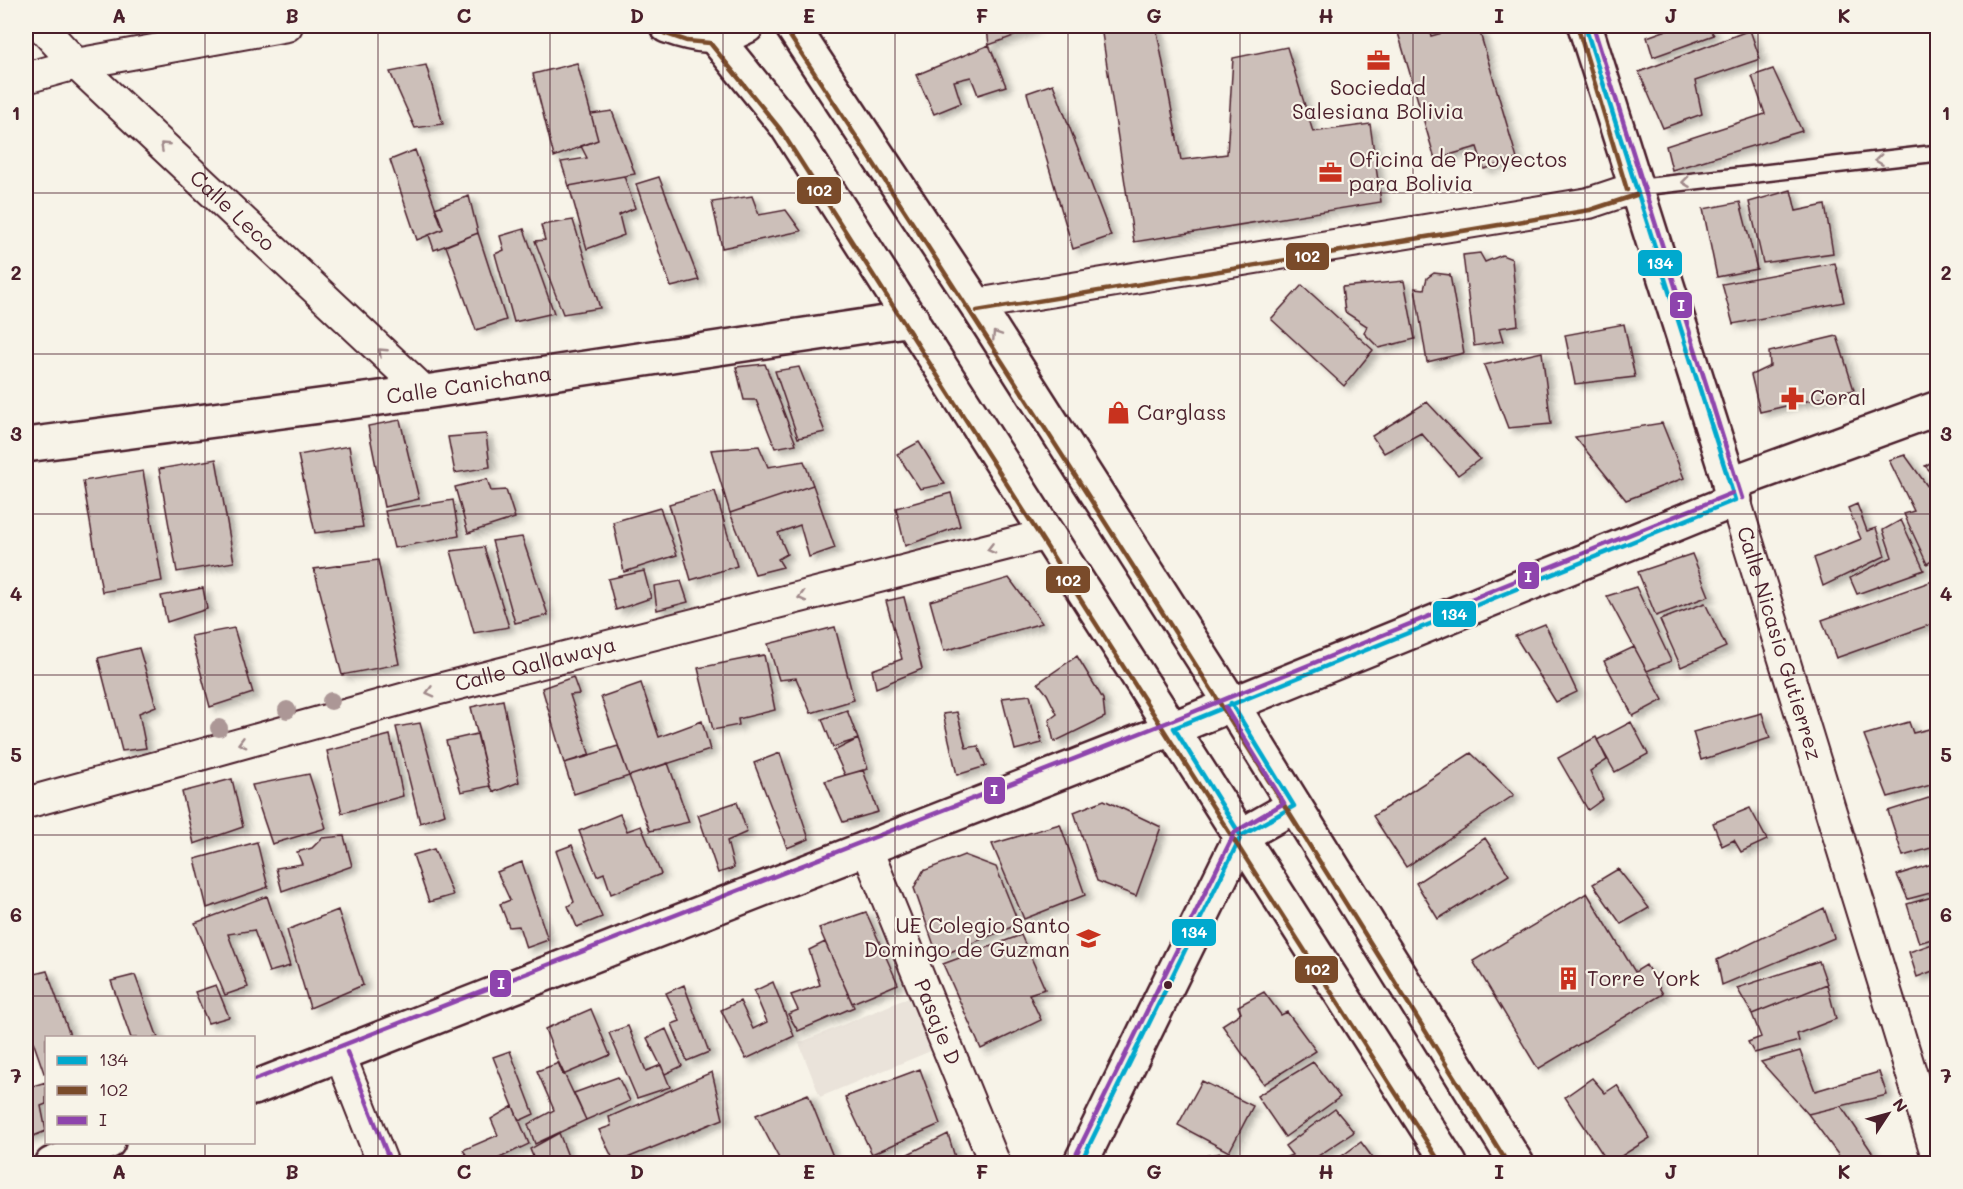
<svg xmlns="http://www.w3.org/2000/svg" width="1963" height="1189" viewBox="0 0 1963 1189" font-family="Mali,sans-serif">
<style>
.built{fill:#eae3da}
.building{fill:#ccbfb9;stroke:#4a1f2b;stroke-width:1.5;filter:url(#shadow)}
.lines{fill:none;stroke-linecap:round;stroke-linejoin:round}
.lane-casing{stroke:#4a1f2b;stroke-width:20}
.street-casing{stroke:#4a1f2b;stroke-width:34}
.secondary-casing{stroke:#4a1f2b;stroke-width:38}
.lane{stroke:#f7f3e8;stroke-width:15}
.street{stroke:#f7f3e8;stroke-width:30}
.secondary{stroke:#f7f3e8;stroke-width:33}
.bus-1-casing{stroke:#f7f3e8;stroke-width:9}
.bus-2-casing{stroke:#f7f3e8;stroke-width:9}
.bus-3-casing{stroke:#f7f3e8;stroke-width:9}
.bus-1{stroke:#00a9ce;stroke-width:4.5}
.bus-2{stroke:#7a4b2a;stroke-width:4.5}
.bus-3{stroke:#8e44ad;stroke-width:4.5}
.tree{fill:#ac9796}
.oneway{stroke:#a0898a}
.grid{fill:none;stroke:#4a1f2b;stroke-width:1.5;stroke-opacity:0.55}
.bus-dot{fill:#4a1f2b;stroke:#f7f3e8;stroke-width:2}
.labels{text-anchor:middle;stroke-width:4.5;stroke-linejoin:round;paint-order:stroke}
.poi-label{font-size:21px;fill:#4a1f2b;stroke:#f7f3e8;text-anchor:start}
.street-label{font-size:21px;fill:#4a1f2b;stroke:#f7f3e8}
.line-badge{stroke:#f7f3e8;stroke-width:2}
.badge-label{font-size:16px;text-anchor:middle;font-weight:bold;fill:#fff}
.neatline{fill:none;stroke:#4a1f2b;stroke-width:2}
.grid-label{font-size:20px;text-anchor:middle;font-weight:bold;fill:#4a1f2b}
</style>
<defs>
<filter id="shadow"><feDropShadow dx="6" dy="4" stdDeviation="3" flood-color="#0004"/></filter>
</defs>
<rect width="100%" height="100%" fill="#f7f3e8"/>
<filter id="ink" filterUnits="userSpaceOnUse"><feTurbulence type="fractalNoise" baseFrequency=".0167" numOctaves="2"/><feDisplacementMap in="SourceGraphic" scale="12" xChannelSelector="R" yChannelSelector="G"/><feConvolveMatrix kernelMatrix="1 2 1 2 8 2 1 2 1" color-interpolation-filters="sRGB"/></filter>
<g filter="url(#ink)">
<path class="built" d="M910 997 933 1050 820 1097 799 1043Z"/>
<path class="building" d="M998 26H1032L1033 29 989 45 987 29Z
M1156 26 1181 160 1227 154 1233 58 1287 47 1313 132 1370 124 1381 202 1134 242 1101 27Z
M1396 26H1428L1431 36 1467 26H1478L1517 159 1484 169 1477 147 1435 159Z
M1678 26H1708L1714 35 1653 57 1647 37Z
M1750 30 1760 59 1695 81 1702 114 1663 128 1639 72Z
M989 45 1006 86 978 95 971 77 954 81 961 103 934 114 916 75Z
M577 63 598 140 554 157 533 74Z
M426 65 443 124 415 128 390 72Z
M1773 69 1802 131 1672 170 1666 146 1765 114 1752 76Z
M1053 84 1111 236 1073 249 1027 93Z
M612 111 635 174 569 186 561 162 587 158 581 146 598 140 591 114Z
M415 150 443 229 417 240 390 160Z
M624 176 635 208 619 215 624 235 587 249 569 186Z
M659 177 699 280 671 287 636 184Z
M1791 190 1796 211 1825 205 1833 253 1763 263 1749 202Z
M469 196 478 233 434 250 429 235 443 229 435 208Z
M752 196 759 215 786 210 801 231 722 248 712 202Z
M1740 202 1757 269 1717 277 1703 209Z
M573 220 600 308 563 314 535 241 545 240 541 225Z
M524 229 554 313 514 322 495 254 504 250 500 236Z
M478 233 506 320 476 330 446 246Z
M1480 253 1485 262 1502 255 1512 259 1518 325 1499 328 1503 341 1474 346 1463 255Z
M1835 263 1844 302 1733 324 1722 284Z
M1434 273 1450 275 1464 353 1427 362 1415 288 1424 289 1427 278Z
M1404 281 1415 339 1379 348 1364 333 1367 326 1345 312 1342 287Z
M1302 285 1373 350 1344 386 1271 319Z
M1624 324 1635 377 1575 384 1565 335Z
M1837 336 1854 390 1760 412 1751 375 1770 366 1769 352Z
M1542 352 1551 424 1508 428 1484 365Z
M765 364 796 444 775 448 756 400H744L736 367Z
M799 367 825 432 798 438 775 371Z
M1427 402 1480 459 1458 475 1421 433 1384 453 1372 436Z
M400 420 419 499 384 507 368 426Z
M1662 423 1684 478 1626 500 1575 437Z
M486 434 490 467 455 473 448 437Z
M919 442 945 484 920 489 897 454Z
M349 446 363 527 315 533 298 455Z
M759 446 768 467 804 461 813 485 730 513 711 450Z
M1905 455 1938 501V557L1927 564 1904 514 1914 511 1889 460Z
M1938 458V479L1925 466Z
M216 459 234 562 177 572 159 469Z
M143 471 162 581 102 592 83 481Z
M487 479 491 491 506 490 515 518 468 533 455 487Z
M813 485 835 548 809 557 800 525 778 533 787 554 778 559 783 567 755 574 730 513Z
M715 491 737 566 691 580 669 504Z
M951 493 960 526 905 546 896 508Z
M453 500 459 536 394 548 385 511Z
M1857 504 1867 531 1876 528 1885 556 1823 586 1814 558 1861 539 1848 508Z
M660 508 677 555 624 572 613 522Z
M1901 520 1924 570 1857 594 1850 578 1892 557 1883 530Z
M522 537 548 615 515 623 492 541Z
M484 547 509 627 474 633 451 551Z
M1692 554 1709 596 1656 616 1638 572Z
M378 560 399 664 342 675 314 569Z
M644 571 651 598 616 610 608 579Z
M1009 578 1042 623 944 651 930 601Z
M1938 579V622L1836 658 1822 620Z
M681 581 688 602 657 610 654 586Z
M1636 587 1671 661 1647 671 1607 596Z
M203 588 207 609 167 622 161 596Z
M904 597 922 669 876 688 872 670 902 659 886 601Z
M1705 603 1726 647 1681 667 1660 620Z
M1545 624 1577 692 1556 702 1515 636Z
M835 627 854 700 811 713 796 678 779 680 768 644Z
M234 628 253 693 210 707 191 636Z
M1634 647 1663 700 1633 716 1604 661Z
M139 648 156 706 139 713 146 748 122 751 98 658Z
M764 655 775 710 738 719 739 725 713 730 698 668Z
M1077 656 1103 699 1105 717 1054 742 1049 720 1057 714 1047 694 1038 683Z
M573 677 579 694 570 695 590 756 564 763 542 688Z
M641 683 659 737 702 721 710 750 629 776 601 697Z
M1030 695 1042 743 1015 750 1002 698Z
M503 700 519 782 494 792 490 786 471 707Z
M847 710 858 739 833 747 822 719Z
M957 712 966 748 978 746 986 766 957 775 943 714Z
M1762 713 1770 738 1701 760 1693 732Z
M1631 722 1648 754 1615 772 1597 740Z
M1909 722 1913 733 1937 727 1938 783 1888 797 1864 735Z
M420 723 445 814 420 823 396 727Z
M477 734 490 786 461 792 446 741Z
M390 735 403 796 342 813 327 751Z
M1596 737 1607 760 1590 771 1603 799 1588 810 1558 758Z
M858 739 868 769 845 775 834 751Z
M618 746 629 776 574 794 564 763Z
M780 753 809 839 787 848 754 763Z
M1471 753 1514 795 1406 867 1373 816Z
M668 763 689 822 650 831 629 776Z
M863 770 878 812 843 822 825 781Z
M309 774 326 828 272 844 252 785Z
M232 779 243 827 194 844 182 792Z
M1938 795V846L1903 856 1888 811Z
M1104 800 1161 827 1136 896 1097 881 1074 812Z
M737 802 747 832 727 841 734 868 718 873 698 815Z
M1750 808 1767 840 1741 852 1734 840 1722 846 1713 823Z
M620 814 627 831 641 826 661 874 611 894 604 873 597 876 579 831Z
M1060 824 1085 895 1024 919 992 844Z
M344 836 352 866 282 891 276 868 302 864 297 852 312 848 322 838Z
M1485 838 1509 875 1438 919 1416 883Z
M257 842 268 887 207 908 195 859Z
M572 845 602 917 577 927 568 906 574 902 556 851Z
M434 849 453 895 429 902 413 855Z
M964 855 996 867 1019 924 938 957 914 888 923 871Z
M522 862 548 940 526 948 519 926 509 927 500 904 510 900 497 872Z
M1938 862V891L1908 899 1897 875Z
M1618 869 1649 908 1621 924 1593 884Z
M1587 893 1635 972 1646 965 1663 994 1538 1069 1473 961Z
M267 896 290 966 269 972 254 930 228 934 248 987 225 995 195 923Z
M1932 897 1938 918V937L1919 943 1907 904Z
M1824 908 1834 938 1722 985 1717 960Z
M338 910 363 985 310 1008 287 930Z
M866 912 898 984 852 1003 819 928Z
M1021 935 1045 989 1029 994 1041 1020 981 1049 943 964Z
M825 942 854 1007 798 1031 788 1014 798 1010 791 995 820 985 809 950Z
M1938 942V969L1917 977 1909 952Z
M1819 961 1827 984 1752 1014 1737 988Z
M47 971 71 1038H46V1072L44 1073 26 1021V976Z
M135 975 158 1038H131L111 981Z
M773 982 794 1036 746 1059 721 1010 740 1001 753 1029 767 1022 754 991Z
M1827 984 1836 1019 1797 1034 1799 1041 1754 1053 1748 1042 1761 1037 1752 1014Z
M216 985 229 1017 208 1023 195 992Z
M684 985 709 1052 687 1061 672 1024 680 1021 666 993Z
M1264 992 1281 1015 1287 1012 1316 1051 1264 1084 1222 1025 1241 1013 1238 1006Z
M591 1009 610 1055 563 1075 545 1029Z
M628 1026 646 1071 661 1065 670 1087 637 1098 609 1033Z
M666 1029 682 1066 665 1074 647 1038Z
M510 1051 534 1114 519 1121 493 1057Z
M1800 1051 1815 1091 1879 1072 1887 1095 1808 1114 1761 1062Z
M1313 1062 1340 1097 1285 1137 1257 1096Z
M559 1063 586 1120 535 1144 528 1124 554 1110 537 1071Z
M920 1069 940 1124 872 1154 845 1097Z
M712 1072 723 1119 615 1163 599 1130 611 1126 609 1117Z
M618 1077 630 1101 586 1120 574 1093Z
M1592 1078 1605 1093 1617 1085 1650 1138 1609 1164 1565 1097Z
M1202 1081 1253 1106 1229 1152 1178 1125Z
M46 1082V1104L41 1106 46 1131 26 1139V1088Z
M808 1094 836 1164H782L756 1115Z
M513 1106 529 1144 487 1164H472L463 1150 498 1135 491 1119Z
M1841 1106 1880 1164H1845L1808 1114Z
M1335 1109 1354 1132 1306 1164H1288L1284 1158 1292 1155 1285 1146Z
M559 1133 571 1164H536L530 1149Z
M948 1134 957 1164H888Z
M1361 1142 1372 1157 1364 1164H1331Z
M1221 1153 1224 1164H1158Z"/>
<g class="lines">
<defs>
<path id="lane" d="M1634 188 1938 153"/>
<g id="street">
<path id="s1" d="M41 26 76 64 425 392"/>
<path d="M26 78 76 64 287 26"/>
<path d="M976 304 1589 203 1634 188"/>
<path id="s2" d="M1735 500 1938 1160"/>
<path id="s3" d="M26 803 435 690 1048 534"/>
<path id="s4" d="M866 847 995 1164"/>
<path d="M340 1055 383 1164"/>
</g>
<g id="secondary">
<path d="M667 26C694 36 720 41 747 26"/>
<path d="M792 26 976 304 1231 703 1517 1164"/>
<path d="M714 36 786 125 1450 1164"/>
<path id="s5" d="M26 445 425 392 912 319"/>
<path d="M1729 484 1938 408"/>
<path d="M254 1088 1174 728 1735 500 1585 26"/>
<path d="M52 1164 108 1142"/>
<path d="M1080 1164 1241 836 1294 806"/>
</g>
</defs>
<use href="#lane" class="lane-casing"/>
<use href="#street" class="street-casing"/>
<use href="#secondary" class="secondary-casing"/>
<use href="#lane" class="lane"/>
<use href="#street" class="street"/>
<use href="#secondary" class="secondary"/>
<defs>
<path id="bus-1" d="M1585 26 1735 500
M1231 703 1294 806
M1174 728 1735 500
M1174 728 1241 836
M1080 1164 1241 836 1294 806"/>
<path id="bus-2" d="M1578 28 1627 190
M786 30C1033 404 1272 783 1508 1164
M664 33 687 41 710 43 780 129 1441 1164
M977 311 1590 210 1636 195"/>
<path id="bus-3" d="M1593 26 1742 498
M347 1052 390 1161
M254 1080 1171 721 1732 493
M1073 1161 1235 832 1284 803 1225 707"/>
</defs>
<use href="#bus-1" class="bus-1-casing"/>
<use href="#bus-2" class="bus-2-casing"/>
<use href="#bus-3" class="bus-3-casing"/>
<use href="#bus-1" class="bus-1"/>
<use href="#bus-2" class="bus-2"/>
<use href="#bus-3" class="bus-3"/>
</g>
<g class="tree">
<circle cx="331" cy="701" r="9"/>
<circle cx="287" cy="710" r="9"/>
<circle cx="219" cy="728" r="9"/>
</g>
<defs><path id="oneway-chevron" d="M-2-3.5L2.5 0L-2 3.5" fill="none" stroke-width="1.6" stroke-linecap="round" stroke-linejoin="round" transform="scale(1.5)"/></defs>
<g class="oneway">
<use href="#oneway-chevron" transform="translate(164 146) rotate(-137)"/>
<use href="#oneway-chevron" transform="translate(1879 160) rotate(173)"/>
<use href="#oneway-chevron" transform="translate(1686 182) rotate(173)"/>
<use href="#oneway-chevron" transform="translate(996 335) rotate(-123)"/>
<use href="#oneway-chevron" transform="translate(382 352) rotate(-137)"/>
<use href="#oneway-chevron" transform="translate(991 549) rotate(166)"/>
<use href="#oneway-chevron" transform="translate(802 597) rotate(166)"/>
<use href="#oneway-chevron" transform="translate(430 692) rotate(165)"/>
<use href="#oneway-chevron" transform="translate(242 743) rotate(165)"/>
</g>
</g>
<path class="grid" d="M205 26V1038M378 26V1164M550 26V1164M723 26V1164M895 26V1164M1068 26V1164M1240 26V1164M1413 26V1164M1585 26V1164M1758 26V1164M26 193H1938M26 354H1938M26 514H1938M26 675H1938M26 835H1938M26 996H1938M205 1142V1164"/>
<defs>
<symbol id="office-bare" viewBox="-9 -9 18 18"><path d="M-6-3h4V-5.5h4V-3h4V5H-6ZM-1-4.5V-3h2v-1.5ZM-6 0V1H6V0Z" fill="#c8321e" stroke="#f7f3e8" stroke-width="2.5" paint-order="stroke"/></symbol>
<symbol id="pharmacy-bare" viewBox="-9 -9 18 18"><path d="M-2-6h4v4h4v4h-4v4h-4v-4h-4v-4h4Z" fill="#c8321e" stroke="#f7f3e8" stroke-width="2.5" paint-order="stroke"/></symbol>
<symbol id="shop-bare" viewBox="-9 -9 18 18"><path d="M-5-2.5h2.3a2.7 3.5 0 0 1 5.4 0H5L5.5 6h-11ZM-1.5-2.5h3a1.5 2.3 0 0 0-3 0Z" fill="#c8321e" stroke="#f7f3e8" stroke-width="2.5" paint-order="stroke"/></symbol>
<symbol id="school-bare" viewBox="-9 -9 18 18"><path d="M0-5L7-2L0 1L-7-2ZM-4 1L0 2.5L4 1V4Q0 6-4 4Z" fill="#c8321e" stroke="#f7f3e8" stroke-width="2.5" paint-order="stroke"/></symbol>
<symbol id="building-bare" viewBox="-9 -9 18 18"><path d="M-4-6H4V6H1V3H-1V6H-4ZM-2.5-4.3h1.7v1.8h-1.7ZM.8-4.3h1.7v1.8H.8ZM-2.5-1h1.7V.8h-1.7ZM.8-1h1.7V.8H.8Z" fill="#c8321e" stroke="#f7f3e8" stroke-width="2.5" paint-order="stroke"/></symbol>
</defs>
<g fill-rule="evenodd">
<use href="#office-bare" x="1362" y="44" width="33" height="33"/>
<use href="#office-bare" x="1314" y="156" width="33" height="33"/>
<use href="#pharmacy-bare" x="1776" y="382" width="33" height="33"/>
<use href="#shop-bare" x="1102" y="396" width="33" height="33"/>
<use href="#school-bare" x="1072" y="922" width="33" height="33"/>
<use href="#building-bare" x="1552" y="962" width="33" height="33"/>
</g>
<circle class="bus-dot" cx="1168" cy="985" r="5"/>
<g class="labels">
<g class="poi-label">
<text x="1378" y="95" text-anchor="middle">Sociedad<tspan x="1378" dy="24">Salesiana Bolivia</tspan></text>
<text x="1349" y="167">Oficina de Proyectos<tspan x="1349" dy="24">para Bolivia</tspan></text>
<text x="1810" y="405">Coral</text>
<text x="1137" y="420">Carglass</text>
<text x="1070" y="933" text-anchor="end">UE Colegio Santo<tspan x="1070" dy="24">Domingo de Guzman</tspan></text>
<text x="1587" y="986">Torre York</text>
</g>
<g class="street-label">
<text dy="7" stroke="none"><textPath href="#s1" startOffset="266">Calle Leco</textPath></text>
<text dy="7" stroke="none"><textPath href="#s5" startOffset="447">Calle Canichana</textPath></text>
<text dy="7" stroke="none"><textPath href="#s2" startOffset="150">Calle Nicasio Gutierrez</textPath></text>
<text dy="7" stroke="none"><textPath href="#s3" startOffset="528">Calle Qallawaya</textPath></text>
<text dy="7" stroke="none"><textPath href="#s4" startOffset="189">Pasaje D</textPath></text>
</g>
</g>
<g class="line-badge">
<rect x="796" y="176" width="46" height="29" rx="6" fill="#7a4b2a"/>
<rect x="1285" y="242" width="45" height="29" rx="6" fill="#7a4b2a"/>
<rect x="1637" y="249" width="46" height="28" rx="6" fill="#00a9ce"/>
<rect x="1669" y="291" width="24" height="28" rx="6" fill="#8e44ad"/>
<rect x="1517" y="561" width="23" height="29" rx="6" fill="#8e44ad"/>
<rect x="1045" y="565" width="46" height="29" rx="6" fill="#7a4b2a"/>
<rect x="1432" y="600" width="45" height="28" rx="6" fill="#00a9ce"/>
<rect x="983" y="776" width="23" height="29" rx="6" fill="#8e44ad"/>
<rect x="1171" y="918" width="46" height="29" rx="6" fill="#00a9ce"/>
<rect x="1294" y="955" width="45" height="29" rx="6" fill="#7a4b2a"/>
<rect x="489" y="969" width="23" height="29" rx="6" fill="#8e44ad"/>
</g>
<g class="badge-label">
<text x="819" y="196">102</text>
<text x="1307" y="262">102</text>
<text x="1660" y="269">134</text>
<text x="1681" y="311">I</text>
<text x="1528" y="582">I</text>
<text x="1068" y="586">102</text>
<text x="1454" y="620">134</text>
<text x="994" y="796">I</text>
<text x="1194" y="938">134</text>
<text x="1317" y="975">102</text>
<text x="501" y="989">I</text>
</g>
<rect width="1963" height="1189" fill="none" stroke="#f7f3e8" stroke-width="66"/>
<rect x="45" y="1036" width="210" height="108" fill="#f7f3e8" stroke="#b29e9c" stroke-width="1.5"/>
<rect x="57" y="1056" width="30" height="9" fill="#00a9ce" stroke="#b29e9c" stroke-width="1.5"/>
<text x="99" y="1066" font-size="18" fill="#4a1f2b">134</text>
<rect x="57" y="1086" width="30" height="9" fill="#7a4b2a" stroke="#b29e9c" stroke-width="1.5"/>
<text x="99" y="1096" font-size="18" fill="#4a1f2b">102</text>
<rect x="57" y="1116" width="30" height="9" fill="#8e44ad" stroke="#b29e9c" stroke-width="1.5"/>
<text x="99" y="1126" font-size="18" fill="#4a1f2b">I</text>
<g transform="translate(1888 1114) rotate(54)" stroke="#f7f3e8" stroke-width="4.5" paint-order="stroke">
<path d="M0-4.5L10 22L0 15L-10 22Z" fill="#4a1f2b"/>
<text y="-9" font-size="16" font-weight="bold" text-anchor="middle" fill="#4a1f2b">N</text>
</g>
<rect x="33" y="33" width="1897" height="1123" class="neatline"/>
<g class="grid-label">
<text x="119" y="23">A</text>
<text x="292" y="23">B</text>
<text x="464" y="23">C</text>
<text x="637" y="23">D</text>
<text x="809" y="23">E</text>
<text x="982" y="23">F</text>
<text x="1154" y="23">G</text>
<text x="1326" y="23">H</text>
<text x="1499" y="23">I</text>
<text x="1671" y="23">J</text>
<text x="1844" y="23">K</text>
<text x="16" y="120">1</text>
<text x="1946" y="120">1</text>
<text x="16" y="280">2</text>
<text x="1946" y="280">2</text>
<text x="16" y="441">3</text>
<text x="1946" y="441">3</text>
<text x="16" y="601">4</text>
<text x="1946" y="601">4</text>
<text x="16" y="762">5</text>
<text x="1946" y="762">5</text>
<text x="16" y="922">6</text>
<text x="1946" y="922">6</text>
<text x="16" y="1083">7</text>
<text x="1946" y="1083">7</text>
<text x="119" y="1179">A</text>
<text x="292" y="1179">B</text>
<text x="464" y="1179">C</text>
<text x="637" y="1179">D</text>
<text x="809" y="1179">E</text>
<text x="982" y="1179">F</text>
<text x="1154" y="1179">G</text>
<text x="1326" y="1179">H</text>
<text x="1499" y="1179">I</text>
<text x="1671" y="1179">J</text>
<text x="1844" y="1179">K</text>
</g>
</svg>
